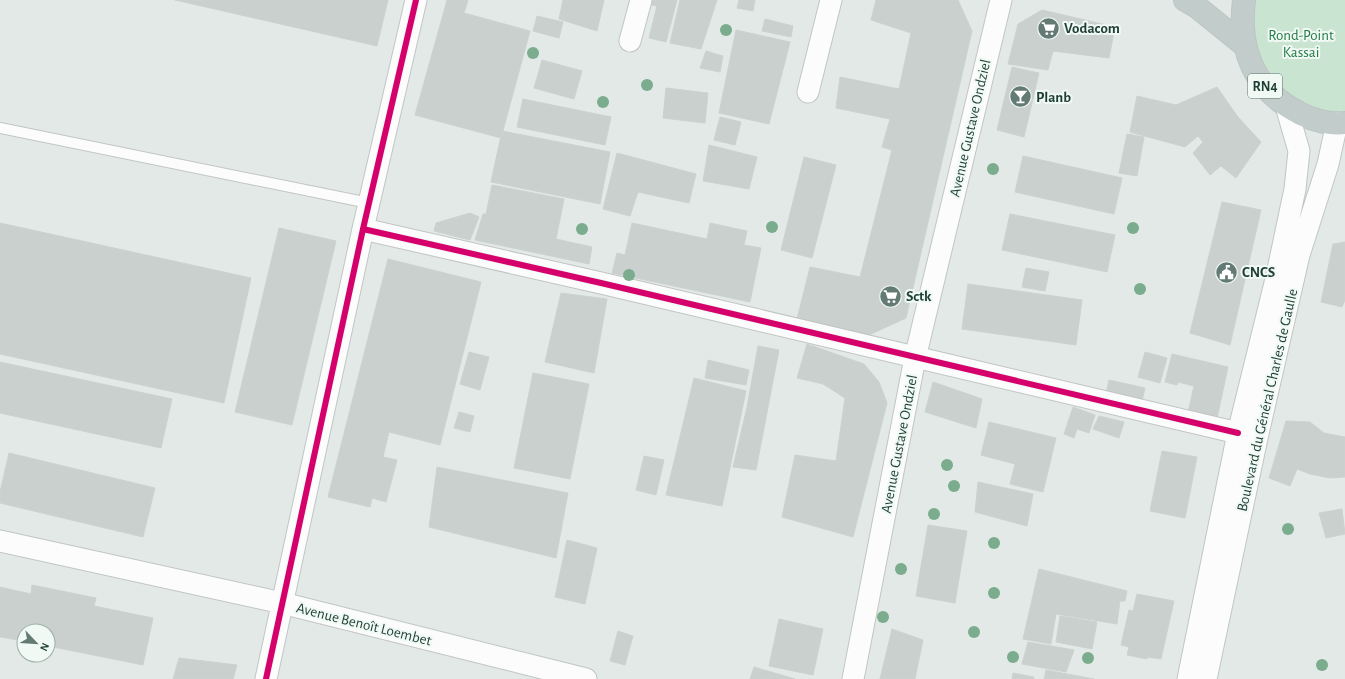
<svg xmlns="http://www.w3.org/2000/svg" width="1345" height="679" viewBox="0 0 1345 679" font-family="'Alegreya Sans',sans-serif">
<style>
.green{fill:#cae4d2}
.building{fill:#cad0ce;stroke:#cbd2cf}
.lines{fill:none;stroke-linecap:round;stroke-linejoin:round}
.service-casing{stroke:#c0c6c3;stroke-width:12}
.minor-casing{stroke:#c0c6c3;stroke-width:23}
.trunk-casing{stroke:#bbc6c3;stroke-width:24}
.service{stroke:#fbfcfb;stroke-width:10}
.minor{stroke:#fbfcfb;stroke-width:21}
.trunk{stroke:#c2ccca;stroke-width:22}
.cycleway-casing{stroke:#f0f9f4;stroke-width:8}
.cycleway{stroke:#d6006c;stroke-width:6}
.tree{fill:#7aac8d}
.labels{text-anchor:middle;stroke-width:4;stroke-linejoin:round;paint-order:stroke}
.shield{fill:#f0f9f4;stroke:#5e776f;stroke-width:1}
.shield-label{font-size:14px;font-weight:bold;fill:#1f3f36}
.poi-label{font-size:15px;font-weight:bold;fill:#1f3f36;stroke:#f0f9f4;text-anchor:start}
.park-label{font-size:15px;fill:#247a45;stroke:#f0f9f4}
.street-label{font-size:15px;fill:#1f3f36;stroke:#f0f9f4}
</style>
<rect width="100%" height="100%" fill="#e3e9e6"/>
<path class="green" d="M1255 0H1345V112C1293 115 1251 69 1254 18 1254 12 1254 6 1255 0Z"/>
<path class="building" d="M175 0H388L377 46Z
M447 0H468L464 13 530 31 501 138 415 115Z
M563 0H604L597 31 559 19Z
M649 0H677L666 42 649 38 657 6 648 4Z
M680 0H717L701 49 670 43Z
M739 0H755L753 11 737 8Z
M876 0H958L972 31 906 318 869 335 797 319 810 267 860 277 892 150 882 147 890 119 836 108 840 77 899 89 911 33 871 20Z
M1042 10 1115 27 1109 58 1053 51 1048 70 1008 64 1018 24Z
M537 16 563 22 559 38 533 31Z
M765 19 793 26 791 37 762 31Z
M736 30 790 42 769 124 719 113Z
M706 51 723 56 720 72 700 68Z
M542 60 582 71 574 99 534 88Z
M1012 67 1039 73 1024 137 997 130Z
M1217 87 1238 117 1261 142 1236 178 1221 166 1210 175 1193 153 1203 142 1198 136 1185 147 1130 132 1137 96 1176 105Z
M666 88 708 93 705 123 663 118Z
M523 99 611 117 605 145 517 127Z
M720 117 741 122 735 145 714 140Z
M502 131 610 152 600 204 491 182Z
M1127 134 1144 137 1137 176 1119 173Z
M709 145 757 157 749 189 703 181Z
M617 153 696 174 689 203 638 192 630 216 603 209Z
M1023 156 1122 178 1114 214 1015 192Z
M804 157 836 165 812 258 781 250Z
M492 185 564 199 556 239 592 247 589 264 475 240 483 214H486Z
M1222 202 1261 210 1230 345 1190 333Z
M470 213 479 217 470 240 434 231 436 223Z
M1010 214 1115 235 1107 272 1002 250Z
M0 223 251 278 224 403 0 354Z
M632 223 707 239 710 223 747 231 744 245 761 248 750 302 612 273 617 253 625 255Z
M279 228 336 241 292 425 235 412Z
M1345 242V300L1342 307 1321 302 1333 244Z
M388 259 481 282 440 445 389 432 383 457 397 460 386 502 372 498 370 507 328 497Z
M1026 268 1049 272 1045 291 1022 287Z
M968 284 1082 300 1076 345 962 329Z
M561 293 607 299 594 373 545 362Z
M807 344 864 364 879 382 887 403 853 537 782 517 795 455 836 461 845 398 823 384 797 378Z
M758 346 779 350 756 470 733 467 747 407Z
M469 352 489 357 480 390 460 384Z
M1145 352 1167 358 1160 383 1138 377Z
M1172 354 1228 367 1216 423 1187 417 1194 386 1178 382 1177 385 1165 382Z
M708 360 749 370 746 385 705 378Z
M0 362 172 399 161 448 0 413Z
M533 373 589 384 570 479 514 468Z
M694 378 746 391 722 506 666 495Z
M1109 380 1145 388 1142 401 1106 394Z
M933 382 982 399 976 428 925 412Z
M1073 407 1095 415 1089 433 1077 429 1074 438 1064 434Z
M459 412 474 416 470 432 454 428Z
M1099 416 1124 422 1119 438 1093 429Z
M1286 421 1310 422 1324 433 1345 437V477L1330 478 1310 474 1297 469 1290 486 1269 478Z
M989 422 1056 438 1043 492 1010 484 1015 464 981 455Z
M1162 451 1197 457 1185 518 1150 511Z
M9 453 155 488 143 537 0 503V492Z
M644 456 664 460 656 495 636 490Z
M437 467 568 493 556 558 429 527Z
M978 482 1033 494 1027 526 975 512Z
M1342 509 1345 534 1326 538 1319 513Z
M928 525 967 531 955 603 916 596Z
M567 540 597 548 585 604 555 597Z
M1039 569 1127 591 1125 601H1120L1117 624 1056 614 1051 644 1023 639Z
M32 585 96 598 94 606 153 618 143 665 48 646V631H24V641L0 637V587L31 594Z
M1137 594 1174 601 1161 659 1147 657V659L1127 655 1129 647 1121 645 1129 610 1133 611Z
M1060 616 1097 622 1092 649 1056 642Z
M779 619 823 629 813 675 769 666Z
M892 629 923 640 915 679H880Z
M618 631 633 636 625 665 610 661Z
M1028 642 1074 650 1066 672 1022 664Z
M179 658 237 665 233 679H173Z
M754 667 795 679H750Z
M1046 670 1094 679H1044Z
M1013 673 1034 677V679H1012Z"/>
<g class="lines">
<defs>
<path id="service" d="M0 128 369 203"/>
<path id="minor" d="M630 41 641 0
M808 92 831 0
M363 229 601 283 1238 433
M0 541 282 603 586 679
M266 679 363 229 416 0
M853 679 915 358 1001 0
M1188 679 1238 433 1276 279 1295 189 1299 151 1286 106
M1206 679 1257 438 1299 255 1328 164 1337 123"/>
<path id="trunk" d="M1185 0 1197 7 1244 45
M1244 0C1238 50 1254 91 1301 114 1313 120 1331 125 1345 123"/>
</defs>
<use href="#service" class="service-casing"/>
<use href="#minor" class="minor-casing"/>
<use href="#trunk" class="trunk-casing"/>
<use href="#service" class="service"/>
<use href="#minor" class="minor"/>
<use href="#trunk" class="trunk"/>
<defs>
<path id="cycleway" d="M363 229 601 283 1238 433
M266 679 363 229 416 0"/>
</defs>
<use href="#cycleway" class="cycleway-casing"/>
<use href="#cycleway" class="cycleway"/>
</g>
<g class="tree">
<circle cx="726" cy="30" r="6"/>
<circle cx="533" cy="53" r="6"/>
<circle cx="647" cy="85" r="6"/>
<circle cx="603" cy="102" r="6"/>
<circle cx="993" cy="169" r="6"/>
<circle cx="772" cy="227" r="6"/>
<circle cx="1133" cy="228" r="6"/>
<circle cx="582" cy="229" r="6"/>
<circle cx="629" cy="275" r="6"/>
<circle cx="1140" cy="289" r="6"/>
<circle cx="947" cy="465" r="6"/>
<circle cx="954" cy="486" r="6"/>
<circle cx="934" cy="514" r="6"/>
<circle cx="1288" cy="529" r="6"/>
<circle cx="994" cy="543" r="6"/>
<circle cx="901" cy="569" r="6"/>
<circle cx="994" cy="593" r="6"/>
<circle cx="883" cy="617" r="6"/>
<circle cx="974" cy="632" r="6"/>
<circle cx="1013" cy="657" r="6"/>
<circle cx="1088" cy="658" r="6"/>
<circle cx="1322" cy="665" r="6"/>
</g>
<defs>
<symbol id="supermarket-disc" viewBox="-11 -11 22 22"><circle r="9.5" fill="#647a74" stroke="#f0f9f4"/><path d="M-6-5.5h2.5l.6 2H6L4.5 2H-2.5L-4.4-4H-6ZM-1.5 3.2a1.3 1.3 0 1 0 .1 0ZM3 3.2a1.3 1.3 0 1 0 .1 0Z" fill="#fff"/></symbol>
<symbol id="bar-disc" viewBox="-11 -11 22 22"><circle r="9.5" fill="#647a74" stroke="#f0f9f4"/><path d="M-6-5H6L.8 .8V4.5H3.5V6h-7V4.5H-.8V.8Z" fill="#fff"/></symbol>
<symbol id="civic-disc" viewBox="-11 -11 22 22"><circle r="9.5" fill="#647a74" stroke="#f0f9f4"/><path d="M-.6-6.5H3V-4.5H.6V-3L4-1V1h2V6H-6V1h2V-1L-.6-3ZM-1.2 2.5V6h2.4V2.5Z" fill="#fff"/></symbol>
</defs>
<g fill-rule="evenodd">
<use href="#supermarket-disc" x="1036" y="16" width="25" height="25"/>
<use href="#bar-disc" x="1008" y="84" width="25" height="25"/>
<use href="#civic-disc" x="1214" y="260" width="25" height="25"/>
<use href="#supermarket-disc" x="878" y="284" width="25" height="25"/>
</g>
<g class="labels">
<rect class="shield" x="1248" y="74" width="34" height="24" rx="3"/>
<g class="shield-label">
<text x="1265" y="91">RN4</text>
</g>
<g class="poi-label">
<text x="1064" y="33">Vodacom</text>
<text x="1036" y="102">Planb</text>
<text x="1242" y="277">CNCS</text>
<text x="906" y="301">Sctk</text>
</g>
<g class="park-label">
<text x="1301" y="40">Rond-Point<tspan x="1301" dy="17">Kassai</tspan></text>
</g>
<g class="street-label">
<text transform="translate(970 128) rotate(-77)" y="5">Avenue Gustave Ondziel</text>
<text transform="translate(1267 400) rotate(-77)" y="5">Boulevard du Général Charles de Gaulle</text>
<text transform="translate(899 444) rotate(-79)" y="5">Avenue Gustave Ondziel</text>
<text transform="translate(364 624) rotate(14)" y="5">Avenue Benoît Loembet</text>
</g>
</g>
<g transform="translate(36 643) rotate(115)"><circle r="19" fill="#f0f9f4" stroke="#9cafa8"/>
<path d="M0-3L7 15L0 10L-7 15Z" fill="#647a74"/>
<text y="-6" font-size="11" font-weight="bold" text-anchor="middle" fill="#1f3f36">N</text>
</g>
</svg>
